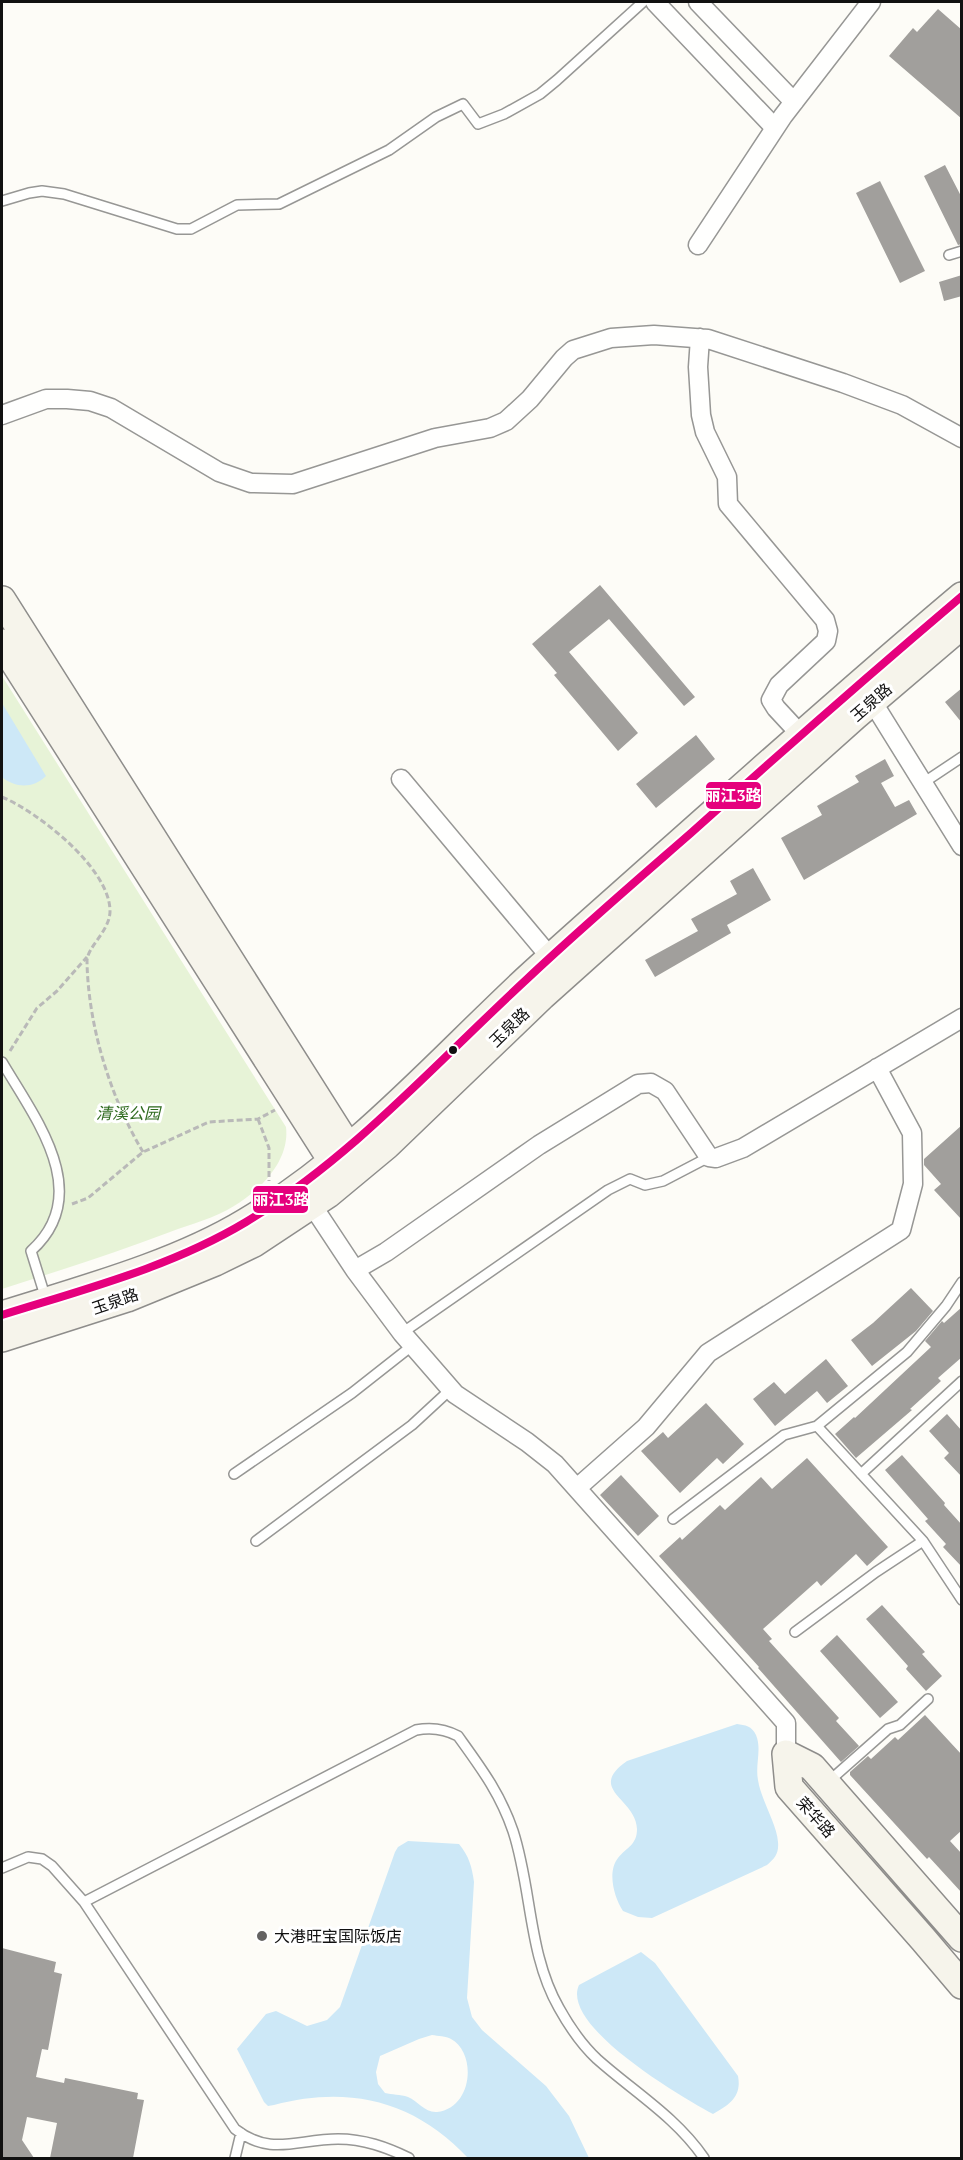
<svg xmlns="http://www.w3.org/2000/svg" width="963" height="2160" viewBox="0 0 963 2160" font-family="'PT Serif','Noto Sans SC',serif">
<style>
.green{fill:#e7f3d7}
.water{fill:#cde8f7;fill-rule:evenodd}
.building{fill:#a19f9c}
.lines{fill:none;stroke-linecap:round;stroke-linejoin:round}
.lane-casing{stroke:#979795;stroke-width:12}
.street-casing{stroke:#979795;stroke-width:21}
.secondary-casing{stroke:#8e8d8b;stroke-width:30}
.path{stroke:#b9b9b8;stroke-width:3;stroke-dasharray:6 3;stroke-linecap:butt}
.lane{stroke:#fffffe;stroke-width:9}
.street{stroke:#fffffe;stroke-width:18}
.secondary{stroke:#f6f4eb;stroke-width:27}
.bus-1-casing{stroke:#fff;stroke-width:12}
.bus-1{stroke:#e5007d;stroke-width:8}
.bus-dot{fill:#111;stroke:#fff;stroke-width:2}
.poi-dot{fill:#646362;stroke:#fff;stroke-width:2}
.labels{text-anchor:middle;stroke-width:6;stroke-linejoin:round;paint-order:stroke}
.street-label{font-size:16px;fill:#111;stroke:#fff}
.park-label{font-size:16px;font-style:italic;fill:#2f6b1f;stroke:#fff}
.poi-label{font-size:16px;fill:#111;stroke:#fff;text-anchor:start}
.line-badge{stroke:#fff;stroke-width:2}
.badge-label{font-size:16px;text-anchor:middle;font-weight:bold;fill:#fff}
</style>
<rect width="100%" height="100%" fill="#fdfcf7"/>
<path class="green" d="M2 676 286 1127C290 1160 261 1190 234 1206 215 1218 191 1224 170 1232 115 1253 58 1271 2 1289Z"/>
<path class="water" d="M2 703 46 776C33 789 15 788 2 777Z
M737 1724C745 1725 752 1726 756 1735 762 1749 755 1765 758 1780 761 1800 777 1824 778 1842 779 1853 775 1858 767 1865L652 1918 638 1917 623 1911C614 1897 607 1872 618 1858 627 1847 637 1845 637 1829 636 1798 586 1790 627 1761Z
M408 1841 459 1844C469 1856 472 1867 474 1882L467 1998 472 2017 482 2030 546 2086 569 2116 589 2158H468C415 2101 349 2085 274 2105L268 2106 264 2102 237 2049 266 2014 276 2011 307 2026 327 2020 340 2007 395 1852 398 1847ZM432 2035C438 2036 446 2036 451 2039 477 2053 473 2108 437 2112 425 2113 418 2101 408 2097 400 2094 392 2095 385 2093L378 2084 376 2072 380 2056 419 2039Z
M641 1952 655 1963 738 2076C742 2097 729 2105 713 2114 683 2098 560 2026 579 1985Z"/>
<path class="building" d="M938 9 962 30V119L889 56 913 28 917 32Z
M945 165 962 198V244L958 245 924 176Z
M880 181 925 271 900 283 856 193Z
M962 275V296L944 301 939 282Z
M600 585 695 697 684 706 609 619 569 652 638 733 618 751 554 675 557 673 532 644Z
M962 688V723L945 702Z
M696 735 715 759 656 808 636 784Z
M885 759 894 776 881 783 895 807 909 800 917 814 804 880 781 838 822 815 817 806 859 782 855 776Z
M753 868 771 900 727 925 731 933 655 977 645 960 698 931 691 919 737 894 730 881Z
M962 1125V1220L934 1190 941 1184 924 1165V1159Z
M911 1288 933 1311 916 1331 872 1366 851 1340 873 1323Z
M962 1307V1357L938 1378 941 1381 910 1409 912 1410 856 1458 835 1434 854 1417 855 1418 931 1347 925 1341 942 1321 944 1323Z
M826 1359 848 1386 827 1403 817 1391 775 1426 753 1399 774 1382 785 1394Z
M706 1403 744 1444 723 1464 717 1458 680 1493 641 1451 663 1432 668 1438Z
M947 1414 962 1431V1477L944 1458 949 1453 929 1431Z
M902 1455 945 1503 944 1505 962 1525V1567L943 1547 946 1544 925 1521 928 1519 885 1470Z
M807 1458 888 1547 867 1566 856 1554 821 1586 817 1581 763 1629 772 1639 769 1641 839 1718 836 1721 859 1746 841 1762 758 1668 759 1667 659 1556 680 1537 682 1540 720 1505 725 1510 761 1477 772 1489Z
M621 1475 659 1516 638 1536 600 1495Z
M882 1605 925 1652 922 1654 942 1676 926 1691 906 1669 908 1666 866 1619Z
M837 1635 898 1702 880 1718 820 1651Z
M925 1715 962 1755V1830L950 1841 962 1854V1893L929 1857 927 1859 850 1775V1772L868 1756 871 1759 895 1737 898 1740Z
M2 1948 56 1962 54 1972 62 1974 48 2050 42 2049 36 2077 64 2083 65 2078 138 2093 137 2099 144 2100 133 2158H50L57 2123 27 2117 22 2140 34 2158H2Z"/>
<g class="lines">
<defs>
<path id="lane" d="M2 201 29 193 42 191 64 194 177 229H191L237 205 279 204 389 150 436 117 463 104 478 124 504 114 540 94 557 80 643 2
M949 255 962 251
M923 783 962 757
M2 1062C35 1118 95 1194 31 1251L46 1299
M402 1333 608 1190 630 1179 645 1185 663 1181 709 1157
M817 1426 923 1541 962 1600
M234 1474 352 1393 413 1345
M861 1474 962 1381
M673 1519 784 1435 817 1426 907 1352 946 1306 962 1282
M256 1541 412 1425 451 1389
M795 1632 876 1572 923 1541
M828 1782 888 1729 900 1725 928 1699
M2 1868 28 1857 42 1859 52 1866 84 1902 235 2129C271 2157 297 2139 338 2139 364 2139 386 2147 409 2158
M84 1902 416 1730C431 1727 445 1729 458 1736 481 1768 500 1793 513 1831 532 1889 528 1954 559 2008 569 2026 582 2045 597 2059 634 2092 676 2117 704 2158
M235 2158 241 2133"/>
<path id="street" d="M655 2 775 128
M698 2 794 102
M698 245 783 116 871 2
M700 338 698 367 701 415 705 432 727 477 728 504 825 620 828 631 826 641 779 685 771 700 776 708 801 735
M2 415 46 399H67L90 401 111 408 219 472 251 483 293 484 435 438 490 428 506 421 530 399 564 358 573 350 611 338 654 335 708 339 843 383 902 405 962 438
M872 701 962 846
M401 779 551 958
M312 1205 355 1270 402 1333 455 1394 527 1442 555 1464 786 1723V1754
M355 1270 386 1252 539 1145 638 1084 651 1083 665 1091 709 1157 716 1158 743 1148 962 1018
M577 1488 646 1427 708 1353 901 1230 913 1184 912 1133 877 1068"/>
<path id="secondary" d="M2 600 359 1164
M2 643 343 1178
M2 1315C81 1290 175 1265 246 1222 354 1158 436 1064 527 979 573 937 621 895 668 853 765 767 862 680 962 596
M2 1338 127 1298 215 1262 254 1243 328 1194 387 1145 542 996 855 716 962 625
M786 1754 789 1787 923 1939 962 1985
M786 1754 812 1767 962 1938"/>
</defs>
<use href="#lane" class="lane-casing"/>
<use href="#street" class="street-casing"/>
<use href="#secondary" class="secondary-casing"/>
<path class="path" d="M2 797C38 812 111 869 110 912 109 932 87 947 87 961 88 1025 110 1097 143 1152
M10 1051 37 1008 57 991 87 957
M258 1119 269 1148V1181
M72 1204 88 1198 143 1152 209 1122 258 1119 275 1110"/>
<use href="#lane" class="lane"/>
<use href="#street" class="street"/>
<use href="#secondary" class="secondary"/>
<defs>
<path id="bus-1" d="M2 1315C85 1289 171 1267 246 1222 353 1157 436 1063 527 979 580 929 636 881 691 833 780 753 870 674 962 596"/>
</defs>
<use href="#bus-1" class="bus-1-casing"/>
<use href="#bus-1" class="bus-1"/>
</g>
<circle class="bus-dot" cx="453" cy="1050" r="5"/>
<circle class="poi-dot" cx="262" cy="1936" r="6"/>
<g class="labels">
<g class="street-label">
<text transform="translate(871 702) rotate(-41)" y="6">玉泉路</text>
<text transform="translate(509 1027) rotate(-44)" y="6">玉泉路</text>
<text transform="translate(115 1301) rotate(-19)" y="6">玉泉路</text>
<text transform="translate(816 1817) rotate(48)" y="6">荣华路</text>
</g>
<g class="park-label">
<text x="128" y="1119">清溪公园</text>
</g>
<g class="poi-label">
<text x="274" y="1942">大港旺宝国际饭店</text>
</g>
</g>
<g class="line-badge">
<rect x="705" y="781" width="57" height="29" rx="6" fill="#e5007d"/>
<rect x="252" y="1185" width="57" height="29" rx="6" fill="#e5007d"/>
</g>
<g class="badge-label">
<text x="733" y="801">丽江3路</text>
<text x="281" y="1205">丽江3路</text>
</g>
<rect width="963" height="2160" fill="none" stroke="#111111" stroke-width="6"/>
</svg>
